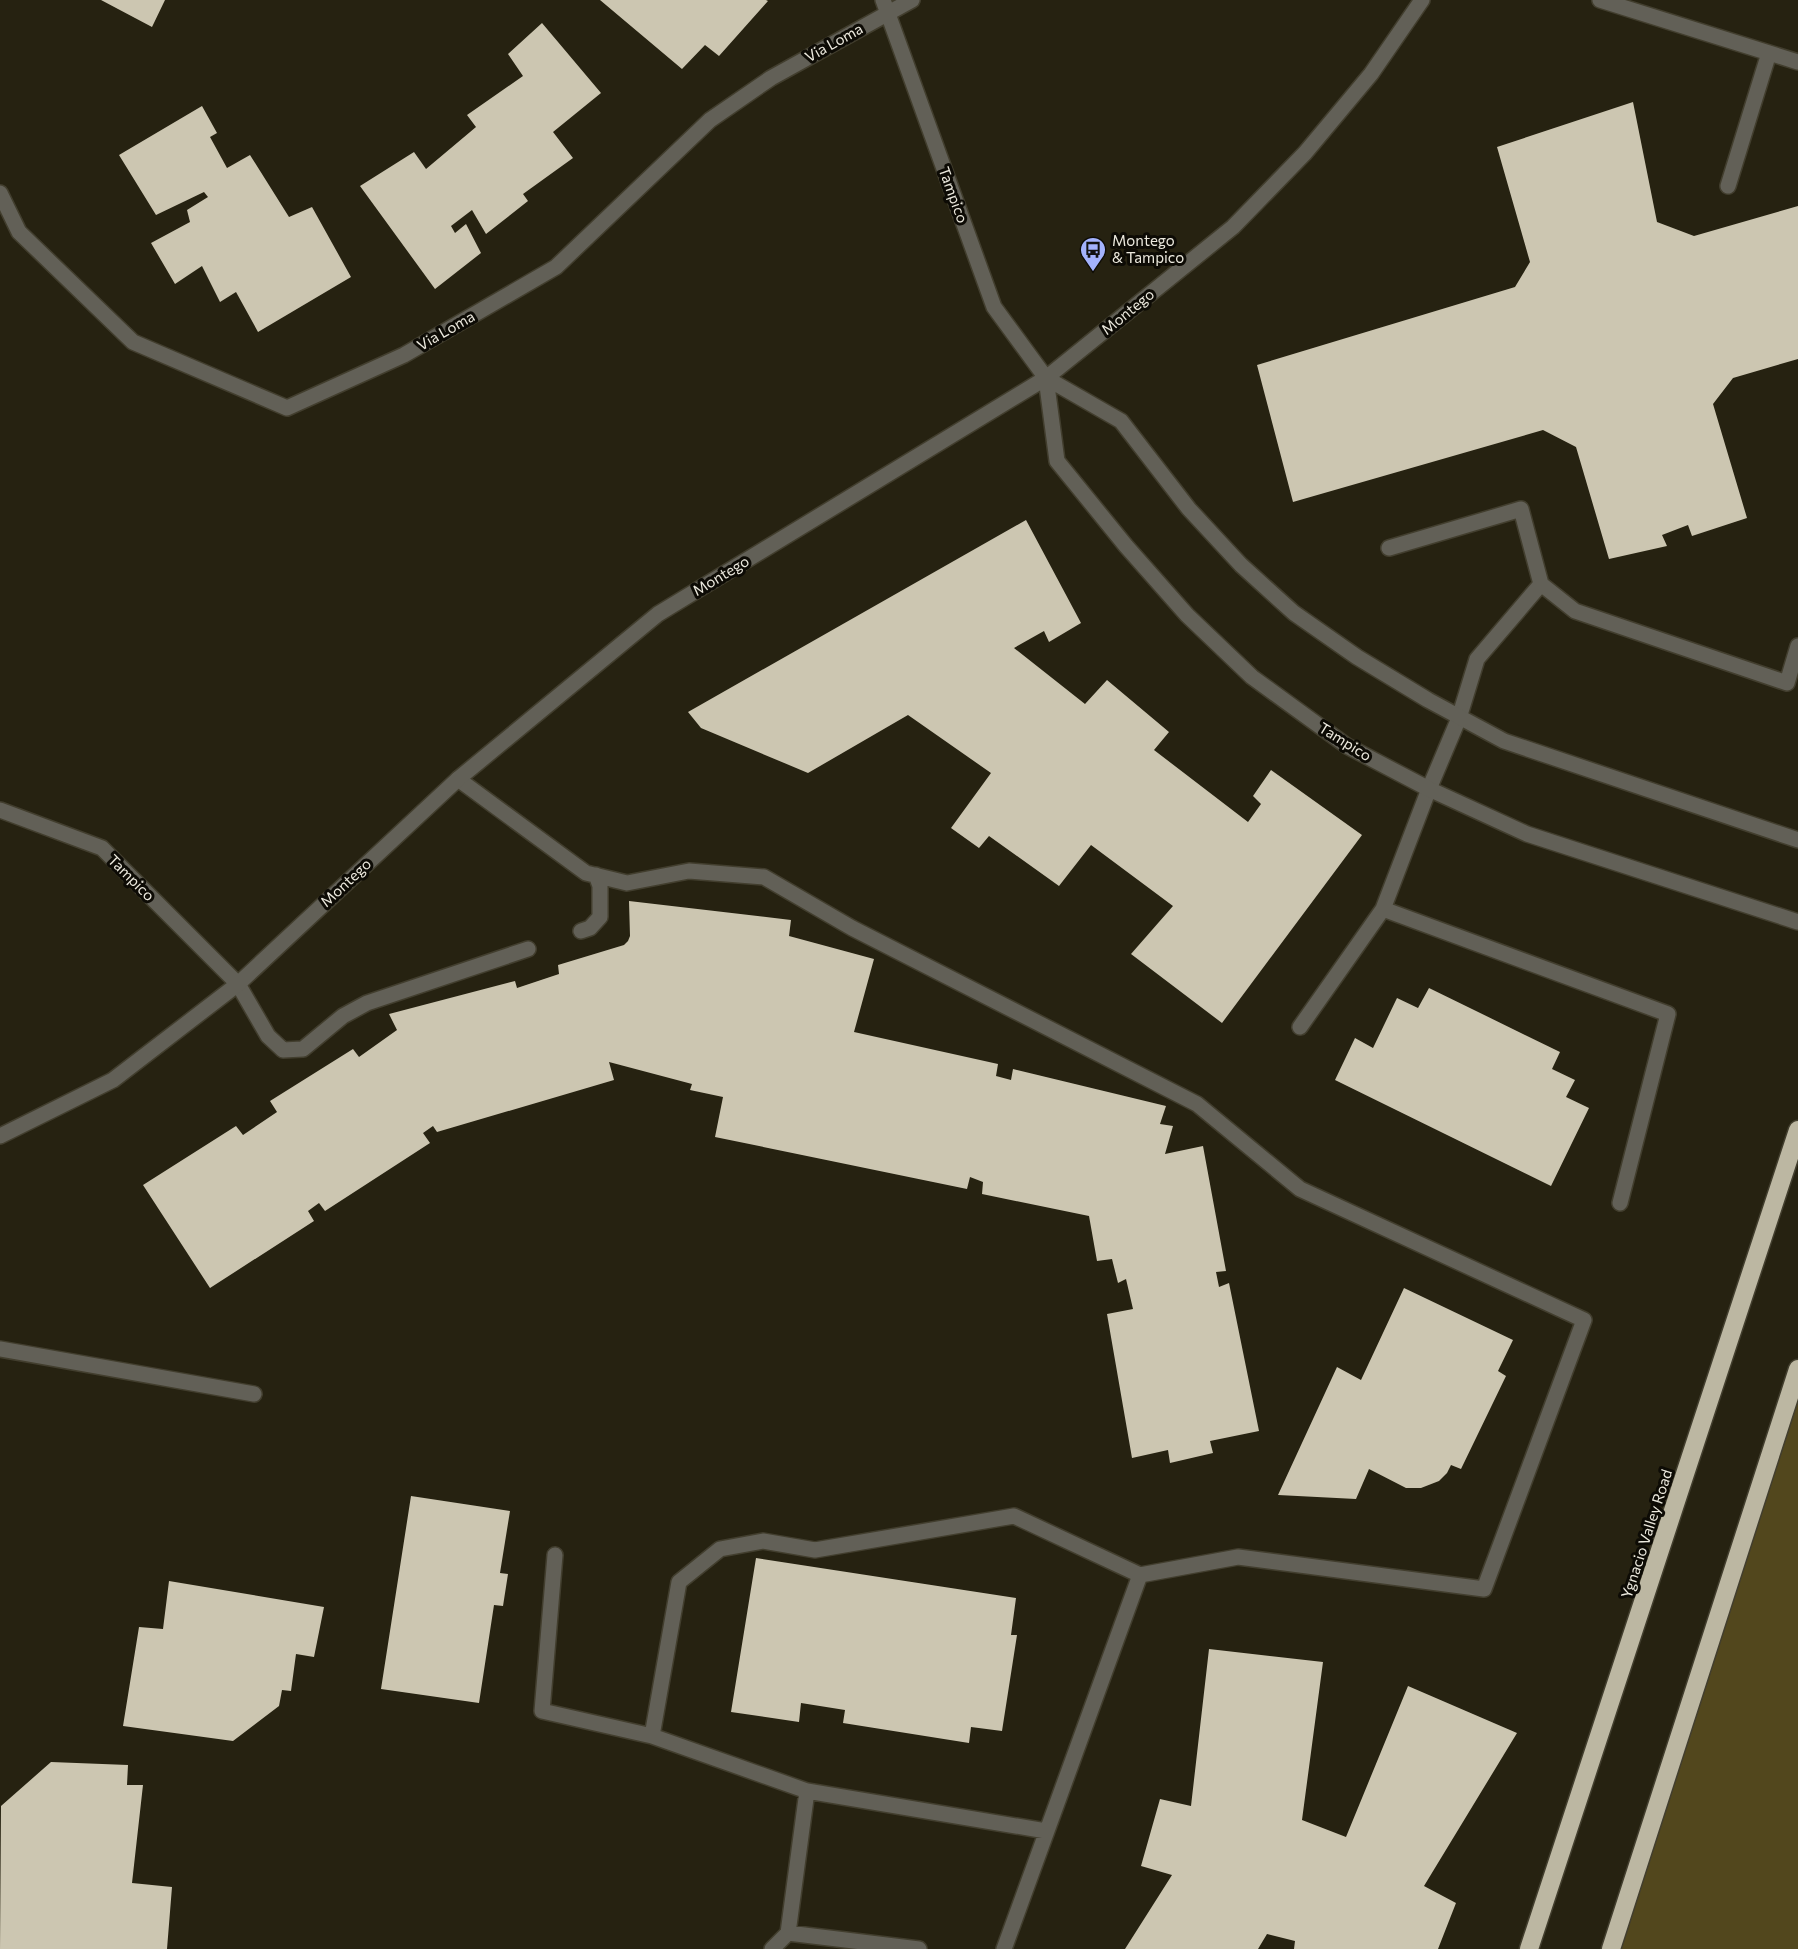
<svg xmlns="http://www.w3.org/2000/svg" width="1798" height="1949" viewBox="0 0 1798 1949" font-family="Commissioner,sans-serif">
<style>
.green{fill:#52471d}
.building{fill:#ccc6b1}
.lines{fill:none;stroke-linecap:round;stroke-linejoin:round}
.lane-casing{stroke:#423e2e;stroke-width:18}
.street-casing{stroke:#423e2e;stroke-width:18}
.highway-casing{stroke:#423e2e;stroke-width:21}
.lane{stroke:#626057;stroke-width:15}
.street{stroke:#626057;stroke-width:15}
.highway{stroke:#bcb7a2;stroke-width:18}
.labels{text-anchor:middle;stroke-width:6;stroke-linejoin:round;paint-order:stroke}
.street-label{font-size:15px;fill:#ece9de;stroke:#0d0b05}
.poi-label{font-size:15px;fill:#ece9de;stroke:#0d0b05;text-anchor:start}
</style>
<rect width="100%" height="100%" fill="#262211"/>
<path class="green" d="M1798 1369V1949H1611Z"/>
<path class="building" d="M101 0H165L152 27Z
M600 0H766L768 1 719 56 705 45 682 69Z
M542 23 601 93 553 132 573 158 523 194 528 201 486 234 472 210 451 226 455 233 466 224 481 253 435 289 360 186 414 152 426 169 476 127 467 115 523 76 508 54Z
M1633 102 1657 222 1694 236 1798 206V359L1733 378 1713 404 1747 518 1692 536 1688 525 1662 535 1667 546 1609 559 1576 447 1543 430 1293 502 1257 365 1515 287 1530 262 1497 147Z
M202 106 217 133 210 137 227 168 250 155 289 217 312 207 351 277 258 332 236 292 220 302 202 266 175 284 151 243 190 222 187 210 208 197 204 192 156 215 119 155Z
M1026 520 1081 623 1049 642 1044 631 1014 648 1085 704 1107 680 1169 732 1154 750 1248 822 1261 804 1253 796 1271 770 1362 835 1222 1023 1131 954 1173 906 1091 845 1059 886 989 836 979 848 951 828 991 773 908 715 808 773 701 728 688 712Z
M629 901 791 920 789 936 874 959 854 1032 998 1064 996 1076 1011 1080 1013 1069 1166 1106 1160 1124 1173 1126 1165 1154 1203 1146 1226 1271 1216 1272 1219 1287 1229 1283 1259 1431 1210 1441 1213 1453 1170 1463 1168 1450 1132 1458 1107 1314 1133 1309 1126 1279 1118 1283 1112 1259 1097 1261 1089 1216 982 1194 983 1182 970 1177 967 1189 715 1137 723 1097 690 1090 692 1084 609 1062 614 1080 437 1132 433 1126 423 1133 430 1143 325 1211 319 1203 308 1211 314 1221 210 1288 143 1185 236 1126 243 1135 277 1112 270 1101 353 1049 359 1057 397 1030 389 1014 515 981 517 988 559 974 558 965 624 945 628 941 630 936Z
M1429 988 1560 1052 1552 1069 1575 1080 1566 1097 1589 1108 1551 1186 1335 1080 1355 1038 1373 1048 1397 998 1418 1008Z
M1404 1288 1513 1340 1498 1371 1506 1376 1461 1469 1451 1465 1447 1473 1439 1481 1421 1488H1406L1369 1469 1356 1499 1278 1495 1337 1367 1361 1380Z
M411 1496 510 1511 500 1573 508 1574 503 1606 494 1605 479 1703 381 1689Z
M756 1558 1016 1598 1011 1635H1017L1002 1731 971 1727 969 1743 843 1723 845 1710 801 1703 799 1722 731 1712Z
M169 1581 324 1607 314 1657 296 1654 291 1691 282 1690 279 1706 233 1741 123 1726 139 1627 163 1629Z
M1209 1649 1323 1662 1302 1820 1346 1837 1408 1686 1517 1733 1424 1886 1456 1903 1438 1949H1294L1295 1941 1267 1934 1258 1949H1125L1172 1875 1141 1866 1160 1799 1191 1806Z
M51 1762 128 1765 127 1785H143L132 1883 172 1887 167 1949H0L1 1806Z"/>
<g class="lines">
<defs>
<path id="lane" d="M1600 0 1798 62
M1728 186 1769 53
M1389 548 1521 509 1541 584
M458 779 586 873 627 883 689 871 764 877 852 928 1197 1104 1300 1189 1584 1320 1484 1589 1238 1557 1140 1575 1014 1516 815 1550 763 1541 720 1549 679 1582 652 1736
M1383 909 1429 789 1459 718 1477 659 1541 584 1575 611 1787 683 1798 646
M581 931 590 928 600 917V886L596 875
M238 984 268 1036 283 1050 303 1049 343 1016 367 1003 528 949
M1300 1027 1383 909 1668 1014 1620 1203
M0 1349 254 1394
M555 1555 542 1711 652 1736 807 1791
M788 1933 919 1949
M772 1949 788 1933 807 1791 1046 1831
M1004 1949 1140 1575"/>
<path id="street" d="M883 0 994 307 1046 378 1121 421 1189 509 1241 565 1294 613 1357 657 1428 700 1504 741 1798 840
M0 193 19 232 133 342 287 408 404 355 556 267 710 120 771 78 912 0
M1046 378 1057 461 1126 546 1187 615 1252 677 1347 746 1429 789 1527 834 1798 922
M0 810 102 848 238 984
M0 1136 113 1080 238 984 458 779 658 614 1046 378 1233 227 1305 153 1371 74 1422 0"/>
<path id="highway" d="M1529 1949 1798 1130
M1611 1949 1798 1369"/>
</defs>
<use href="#lane" class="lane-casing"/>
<use href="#street" class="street-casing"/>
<use href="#highway" class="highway-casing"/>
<use href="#lane" class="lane"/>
<use href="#street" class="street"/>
<use href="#highway" class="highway"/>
</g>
<defs>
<symbol id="bus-pin" viewBox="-11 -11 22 30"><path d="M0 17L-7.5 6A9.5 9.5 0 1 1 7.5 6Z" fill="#a3b2fd" stroke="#0d0b05"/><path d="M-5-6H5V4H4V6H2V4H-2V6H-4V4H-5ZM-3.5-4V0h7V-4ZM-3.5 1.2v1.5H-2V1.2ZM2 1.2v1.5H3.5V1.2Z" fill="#111"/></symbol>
</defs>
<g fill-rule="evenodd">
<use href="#bus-pin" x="1078" y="235" width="30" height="40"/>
</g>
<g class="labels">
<g class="street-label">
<text transform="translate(834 43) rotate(-29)" y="5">Via Loma</text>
<text transform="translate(953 195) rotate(70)" y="5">Tampico</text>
<text transform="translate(1128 312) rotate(-39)" y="5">Montego</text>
<text transform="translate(446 331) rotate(-30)" y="5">Via Loma</text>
<text transform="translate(721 576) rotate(-31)" y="5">Montego</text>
<text transform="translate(1345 742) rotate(32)" y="5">Tampico</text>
<text transform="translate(131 878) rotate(45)" y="5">Tampico</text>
<text transform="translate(346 883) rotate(-43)" y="5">Montego</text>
<text transform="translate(1647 1534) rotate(-72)" y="5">Ygnacio Valley Road</text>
</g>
<g class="poi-label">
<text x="1112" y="246">Montego<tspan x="1112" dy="17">&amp; Tampico</tspan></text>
</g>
</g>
</svg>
